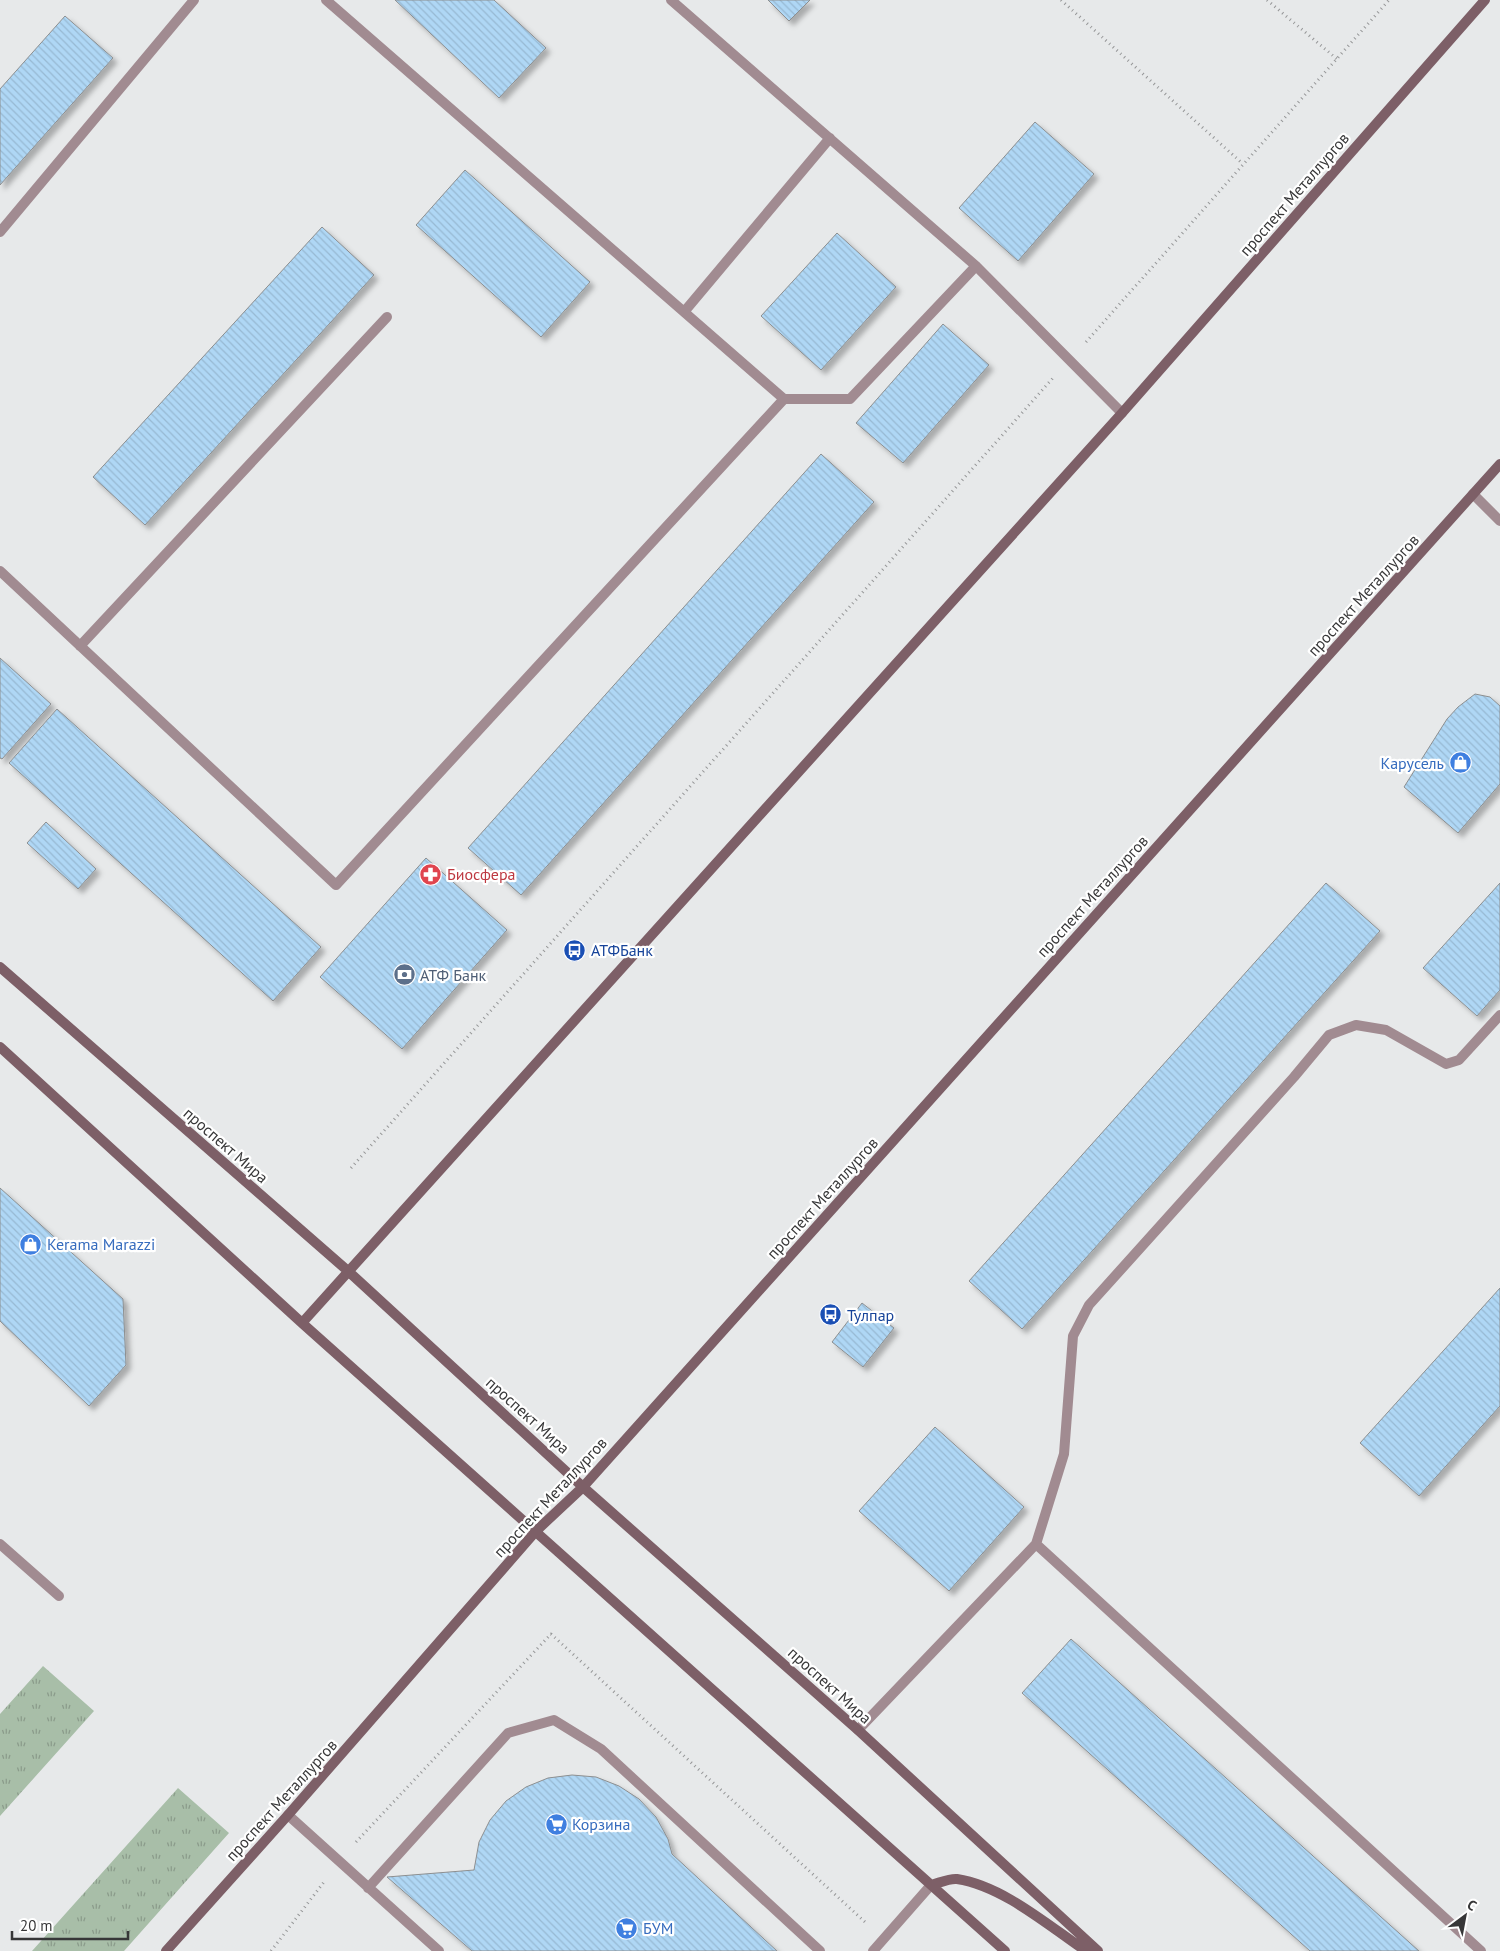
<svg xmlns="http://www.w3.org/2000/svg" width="1500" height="1951" viewBox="0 0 1500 1951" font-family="'PT Sans',sans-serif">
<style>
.grass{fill:url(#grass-tufts)}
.building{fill:url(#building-back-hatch);stroke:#8d8f90;filter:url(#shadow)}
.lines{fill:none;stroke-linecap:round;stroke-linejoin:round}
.path{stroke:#969798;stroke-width:3;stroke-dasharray:1 4;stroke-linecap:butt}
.lane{stroke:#a18b91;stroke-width:10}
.street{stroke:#a18b91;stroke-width:10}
.secondary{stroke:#7d5f67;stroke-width:10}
.labels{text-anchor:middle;stroke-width:4.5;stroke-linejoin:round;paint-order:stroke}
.street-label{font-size:16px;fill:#373738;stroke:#fff}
.shop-label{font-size:16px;fill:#366cbe;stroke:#fff;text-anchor:start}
.health-label{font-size:16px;fill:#be3a42;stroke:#fff;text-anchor:start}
.transit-label{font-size:16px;fill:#164399;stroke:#fff;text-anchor:start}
.service-label{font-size:16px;fill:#4e5e75;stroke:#fff;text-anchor:start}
</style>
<defs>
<pattern id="grass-tufts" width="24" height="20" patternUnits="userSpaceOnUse" patternTransform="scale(1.25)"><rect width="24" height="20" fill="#a8bea8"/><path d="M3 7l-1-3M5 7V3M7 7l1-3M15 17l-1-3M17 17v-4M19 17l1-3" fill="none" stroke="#8a9b8a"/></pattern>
<pattern id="building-back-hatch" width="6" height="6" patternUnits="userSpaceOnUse" patternTransform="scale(1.25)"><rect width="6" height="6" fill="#afd7f5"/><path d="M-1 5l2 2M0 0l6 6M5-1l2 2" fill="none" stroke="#97b9d3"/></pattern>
<filter id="shadow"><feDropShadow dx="4.5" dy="4.5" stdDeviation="2.5" flood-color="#0004"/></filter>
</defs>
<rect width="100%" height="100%" fill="#e7e9ea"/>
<path class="grass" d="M43 1666 94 1711 0 1816V1714Z
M178 1788 229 1833 124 1951H32Z"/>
<path class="building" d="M395 0H494L546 48 499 98Z
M768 0H810L789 21Z
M65 16 113 58 0 185V89Z
M1035 122 1094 174 1018 261 959 208Z
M465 170 590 282 541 337 416 225Z
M322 227 374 275 145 525 93 477Z
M837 233 896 287 821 370 761 316Z
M943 324 989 365 903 463 856 423Z
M821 454 874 502 521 895 468 848Z
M0 658 51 704 2 759 0 758Z
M1475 694 1490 697 1500 706V784L1458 833 1404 787 1447 719 1458 707Z
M57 709 321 947 273 1001 9 763Z
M46 822 96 869 78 889 27 843Z
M426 858 507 930 402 1049 320 977Z
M1326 883 1380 931 1022 1329 969 1281Z
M1500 883V990L1477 1016 1423 968Z
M0 1188 123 1299 126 1365 89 1406 0 1321Z
M1500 1288V1406L1419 1496 1360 1443Z
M862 1303 894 1328 863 1367 832 1342Z
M935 1427 1024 1507 949 1591 859 1511Z
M1071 1639 1419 1951H1310L1022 1693Z
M572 1775 596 1777 619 1786 639 1799 656 1817 668 1839 672 1854 777 1951H472L387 1877 474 1870 479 1842 490 1820 506 1801 526 1787 548 1778Z"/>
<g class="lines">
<path class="path" d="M1061 0 1243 164
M1267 0 1337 59
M1086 342 1389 0
M351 1168 1053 378
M356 1842 551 1634 865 1922
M271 1951 324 1882"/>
<path class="lane" d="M326 0 784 399
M671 0 976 266 1122 413
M0 232 194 0
M684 312 830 138
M0 571 336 885 784 399H850L976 266
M80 646 387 317
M288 1815 439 1951
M368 1888 508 1733 554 1720 601 1749 820 1951
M873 1951 931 1885"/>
<path class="street" d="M1473 494 1500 521
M0 1544 59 1596
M1036 1544 1064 1454 1073 1336 1089 1305 1294 1077 1329 1035 1356 1025 1386 1030 1446 1064 1459 1060 1500 1015
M858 1730 1036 1544 1481 1951"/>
<path class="secondary" d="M0 967 348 1271 583 1487 858 1730 1098 1951
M0 1047 302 1323 1005 1951
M302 1323 1122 413 1485 0
M931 1885C939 1883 950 1878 957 1879 1003 1886 1049 1926 1086 1951
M166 1951 288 1815 536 1531 583 1487 1500 464"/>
</g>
<defs>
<symbol id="shop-disc" viewBox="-11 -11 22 22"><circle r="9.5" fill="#3f7fe0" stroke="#fff"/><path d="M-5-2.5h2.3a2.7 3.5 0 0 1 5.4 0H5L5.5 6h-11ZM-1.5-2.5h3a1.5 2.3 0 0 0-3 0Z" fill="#fff"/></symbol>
<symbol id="pharmacy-disc" viewBox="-11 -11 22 22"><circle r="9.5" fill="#e0444e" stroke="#fff"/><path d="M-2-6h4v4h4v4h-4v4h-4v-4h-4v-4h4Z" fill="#fff"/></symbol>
<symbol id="bus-disc" viewBox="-11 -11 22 22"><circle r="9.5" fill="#1a4fb4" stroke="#fff"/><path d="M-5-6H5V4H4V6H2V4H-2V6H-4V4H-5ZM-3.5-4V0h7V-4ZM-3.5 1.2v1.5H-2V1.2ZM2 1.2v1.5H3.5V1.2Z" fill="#fff"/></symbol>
<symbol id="bank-disc" viewBox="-11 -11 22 22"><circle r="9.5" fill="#5c6f8a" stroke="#fff"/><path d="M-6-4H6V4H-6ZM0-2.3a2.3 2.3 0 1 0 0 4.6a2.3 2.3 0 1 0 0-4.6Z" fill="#fff"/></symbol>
<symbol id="supermarket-disc" viewBox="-11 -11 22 22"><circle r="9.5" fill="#3f7fe0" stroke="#fff"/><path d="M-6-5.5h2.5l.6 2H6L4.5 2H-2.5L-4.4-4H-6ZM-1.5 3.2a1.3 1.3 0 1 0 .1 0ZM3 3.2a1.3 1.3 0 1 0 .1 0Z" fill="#fff"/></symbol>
</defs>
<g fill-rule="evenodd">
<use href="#shop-disc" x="1448" y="750" width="25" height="25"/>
<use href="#pharmacy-disc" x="418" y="862" width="25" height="25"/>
<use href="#bus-disc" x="562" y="938" width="25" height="25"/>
<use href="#bank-disc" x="392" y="962" width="25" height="25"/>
<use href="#shop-disc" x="18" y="1232" width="25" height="25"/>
<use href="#bus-disc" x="818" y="1302" width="25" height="25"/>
<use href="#supermarket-disc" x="544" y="1812" width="25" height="25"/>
<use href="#supermarket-disc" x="614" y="1916" width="25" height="25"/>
</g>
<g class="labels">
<g class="street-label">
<text transform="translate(1294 194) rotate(-49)" y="6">проспект Металлургов</text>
<text transform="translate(1363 595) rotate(-48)" y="6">проспект Металлургов</text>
<text transform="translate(1092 896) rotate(-48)" y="6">проспект Металлургов</text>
<text transform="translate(226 1145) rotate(41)" y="6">проспект Мира</text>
<text transform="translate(822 1198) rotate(-48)" y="6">проспект Металлургов</text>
<text transform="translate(528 1415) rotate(42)" y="6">проспект Мира</text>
<text transform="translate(550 1497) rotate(-47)" y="6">проспект Металлургов</text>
<text transform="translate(830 1685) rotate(42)" y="6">проспект Мира</text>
<text transform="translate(281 1800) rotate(-48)" y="6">проспект Металлургов</text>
</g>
<g class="shop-label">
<text x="1444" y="769" text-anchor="end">Карусель</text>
<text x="47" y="1250">Kerama Marazzi</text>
<text x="572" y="1830">Корзина</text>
<text x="643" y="1934">БУМ</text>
</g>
<g class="health-label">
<text x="447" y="880">Биосфера</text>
</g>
<g class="transit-label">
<text x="591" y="956">АТФБанк</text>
<text x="847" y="1321">Тулпар</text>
</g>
<g class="service-label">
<text x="420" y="981">АТФ Банк</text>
</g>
</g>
<g transform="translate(1465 1916) rotate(32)" stroke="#ffffff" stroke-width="4" paint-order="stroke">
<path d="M0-4L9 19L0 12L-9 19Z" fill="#373738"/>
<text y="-8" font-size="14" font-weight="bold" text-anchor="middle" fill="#373738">С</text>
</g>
<path d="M12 1931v8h116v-8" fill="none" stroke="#373738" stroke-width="2.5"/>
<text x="20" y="1931" font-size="15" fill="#373738" stroke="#ffffff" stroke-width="4" paint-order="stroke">20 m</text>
</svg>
